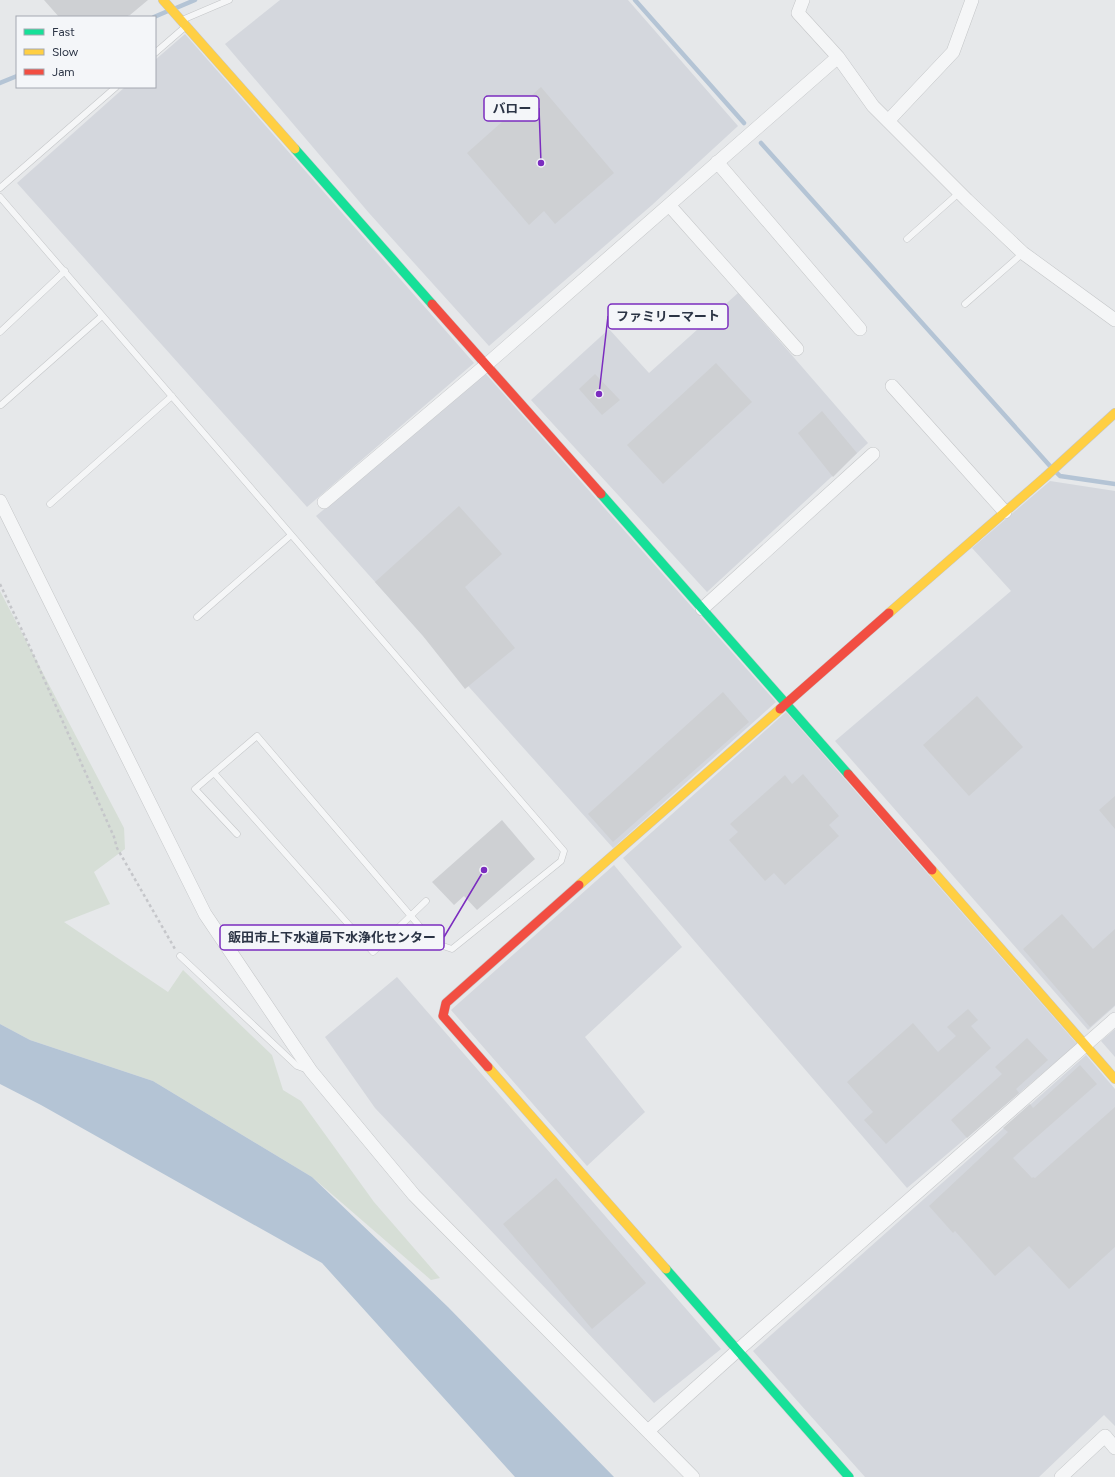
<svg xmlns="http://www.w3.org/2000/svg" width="1115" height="1477" viewBox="0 0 1115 1477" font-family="Figtree,'Noto Sans JP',sans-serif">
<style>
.built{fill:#d4d7dd}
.green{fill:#d6ded6}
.water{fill:#b4c4d5}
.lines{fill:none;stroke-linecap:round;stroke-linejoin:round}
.stream{stroke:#b4c4d5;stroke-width:4.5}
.building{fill:#ced0d3}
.lane-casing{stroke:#c4c6c8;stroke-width:7}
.street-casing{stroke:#c4c6c8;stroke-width:14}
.fast-casing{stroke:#c4c6c8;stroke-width:10}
.slow-casing{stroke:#c4c6c8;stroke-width:10}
.jam-casing{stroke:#c4c6c8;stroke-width:10}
.path{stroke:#c5c6ca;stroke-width:2.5;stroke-dasharray:3 3;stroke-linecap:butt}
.lane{stroke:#f5f6f7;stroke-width:6}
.street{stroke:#f5f6f7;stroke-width:13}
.fast{stroke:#16e098;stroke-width:9}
.slow{stroke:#ffcf43;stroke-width:9}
.jam{stroke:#f24e42;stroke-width:9}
.leader{fill:none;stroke:#7b2cbf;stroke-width:1.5}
.callout-dot{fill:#7b2cbf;stroke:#f4f6f9;stroke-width:1.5}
.callout{fill:#f4f6f9;stroke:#7b2cbf;stroke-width:1.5}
.callout-label{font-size:13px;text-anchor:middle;font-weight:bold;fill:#2b3445}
</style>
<rect width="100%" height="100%" fill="#e6e8ea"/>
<path class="built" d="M280 0H628L738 126 652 205 489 346 369 213 225 44Z
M185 34 474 363 307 507 17 183 125 87H155V60Z
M738 293 868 443 707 592 531 400 609 329 649 373Z
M485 373 776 702 613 848 316 516Z
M1050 481 1115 491V1006L1088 1030 835 741 1011 591 972 548Z
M786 712 1077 1044 907 1188 623 858Z
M614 865 682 947 585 1037 645 1112 587 1166 451 1010Z
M397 977 721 1349 654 1403 375 1108 325 1037Z
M1115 1029V1057L1101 1041Z
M1086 1055 1115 1089V1426L1104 1415 1039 1477H865L753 1351Z"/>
<path class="green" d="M0 591 124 828 125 849 94 872 110 904 64 922 168 992 183 970 272 1055 283 1090 301 1101 374 1202 440 1278 431 1280 312 1177 153 1081 30 1040 0 1024Z"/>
<path class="water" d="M0 1024 30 1040 153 1081 312 1177 448 1307 614 1477H515L322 1263 41 1105 0 1084Z"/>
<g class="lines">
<path class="stream" d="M635 0 744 123
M176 8 195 0
M154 17 168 11
M0 83 17 76
M761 143 1050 466
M1057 473 1060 476 1115 484"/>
</g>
<path class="building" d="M44 0H148L130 15 125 17H59Z
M541 87 614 173 555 224 544 211 529 225 467 153Z
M716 363 752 402 663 484 627 445Z
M595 374 620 400 602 415 579 389Z
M822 411 857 453 833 477 798 433Z
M459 506 502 554 465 587 515 648 465 689 423 636 375 582Z
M723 692 749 722 613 842 588 814Z
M977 696 1023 747 969 796 923 745Z
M803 774 839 816 829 825 839 836 785 885 774 873 765 881 729 840 738 832 730 824 785 775 792 784Z
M1115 796V829L1099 810Z
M502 820 535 859 477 910 464 896 454 905 432 882Z
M1062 914 1093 949 1115 929V1005L1090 1027 1023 949Z
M968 1009 978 1020 971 1026 991 1048 886 1144 864 1120 873 1112 847 1082 913 1023 938 1052 956 1036 947 1027Z
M1027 1038 1048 1060 1016 1089 1019 1093 967 1138 951 1120 1002 1074 995 1067Z
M1080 1065 1097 1084 1013 1158 1032 1178 1033 1177 1035 1178 1115 1107V1247L1069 1289 1029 1246 995 1276 955 1231 953 1233 929 1206 1008 1132 1003 1128 1030 1104 1033 1108Z
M556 1178 646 1283 592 1329 503 1224Z"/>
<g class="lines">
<defs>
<path id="lane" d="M182 20 229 0
M155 53 185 27
M0 188 116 87
M0 197 564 851 561 861 452 949 434 943 257 736 195 789 237 834
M907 239 960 192
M965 304 1023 253
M0 332 65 271
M1 405 102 316
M50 504 172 396
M197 617 291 535
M214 773 373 952 426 901
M180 956 297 1066 308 1070"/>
<path id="street" d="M803 0 798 13 838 57 873 106 967 200 1023 253 1115 320
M888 121 953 52 972 0
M717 162 860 329
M669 205 797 349
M892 386 1005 512
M0 501 205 914 311 1071 414 1195 693 1477
M324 502 486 365 838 57
M702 609 873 454
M648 1431 738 1350 1115 1019
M1061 1477 1105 1436 1115 1448"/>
<path id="fast" d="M295 149 432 304
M601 494 848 774
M666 1269 849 1477"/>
<path id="slow" d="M163 0 295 149
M889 613 1044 478 1115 413
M932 870 1115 1079
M579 885 780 709
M488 1067 666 1269"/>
<path id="jam" d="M432 304 601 494
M780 709 889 613
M848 774 932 870
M488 1067 443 1016 446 1003 579 885"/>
</defs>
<use href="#lane" class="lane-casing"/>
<use href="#street" class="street-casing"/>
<use href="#fast" class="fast-casing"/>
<use href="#slow" class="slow-casing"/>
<use href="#jam" class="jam-casing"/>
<path class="path" d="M0 584 28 643 114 837 117 848 175 949"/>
<use href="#lane" class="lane"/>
<use href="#street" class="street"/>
<use href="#fast" class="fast"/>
<use href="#slow" class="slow"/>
<use href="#jam" class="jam"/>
</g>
<path class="leader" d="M541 163L539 108M599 394L608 316M484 870L444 937"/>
<g class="callout-dot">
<circle cx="541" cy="163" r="4"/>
<circle cx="599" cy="394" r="4"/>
<circle cx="484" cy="870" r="4"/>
</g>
<g class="callout">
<rect x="484" y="96" width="55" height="25" rx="4"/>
<rect x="608" y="304" width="120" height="25" rx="4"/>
<rect x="220" y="925" width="224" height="25" rx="4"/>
</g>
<g class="callout-label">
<text x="512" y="113">バロー</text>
<text x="668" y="321">ファミリーマート</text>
<text x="332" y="942">飯田市上下水道局下水浄化センター</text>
</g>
<rect x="16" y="16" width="140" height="72" fill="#f4f6f9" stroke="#a4a8b1"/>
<rect x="24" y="29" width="20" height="6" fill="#16e098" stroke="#a4a8b1"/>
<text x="52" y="36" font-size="12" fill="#2b3445">Fast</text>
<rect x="24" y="49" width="20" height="6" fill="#ffcf43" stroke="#a4a8b1"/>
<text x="52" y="56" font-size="12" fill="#2b3445">Slow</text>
<rect x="24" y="69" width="20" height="6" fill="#f24e42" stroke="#a4a8b1"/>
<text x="52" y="76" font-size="12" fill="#2b3445">Jam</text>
</svg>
